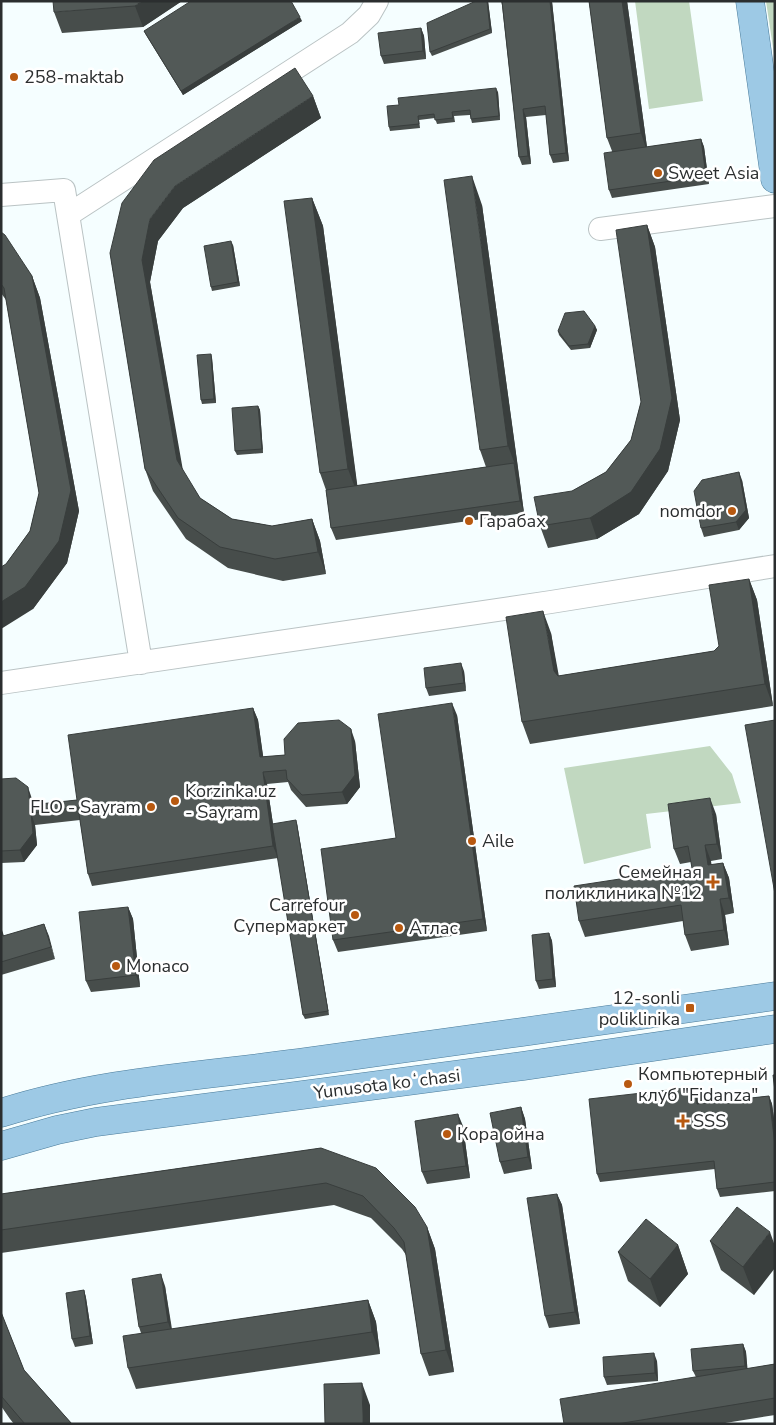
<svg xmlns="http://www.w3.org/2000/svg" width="776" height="1425" viewBox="0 0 776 1425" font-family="'Nunito Sans',sans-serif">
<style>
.green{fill:#c1d8c0}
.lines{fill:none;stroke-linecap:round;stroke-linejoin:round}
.minor-casing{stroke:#bac3c4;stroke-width:24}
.major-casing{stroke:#4a7b9a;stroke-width:29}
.minor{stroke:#fff;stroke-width:22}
.major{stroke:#9dc9e5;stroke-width:28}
.wall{fill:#474d4b}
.shaded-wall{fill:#393e3d}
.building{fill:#525957;stroke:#393e3d}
.poi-dot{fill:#b85910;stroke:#fff;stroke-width:2}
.labels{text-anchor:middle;stroke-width:5;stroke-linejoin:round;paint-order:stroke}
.poi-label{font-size:18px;fill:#2b2e2f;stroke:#fff;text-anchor:start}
.street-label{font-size:18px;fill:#2b2e2f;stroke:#fff}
</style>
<rect width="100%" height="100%" fill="#f5feff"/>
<path class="green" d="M635 1H689L703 101 649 109Z
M766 1H775V61Z
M710 746 732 774 741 803 646 814 651 848 584 864 564 768Z"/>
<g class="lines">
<defs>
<path id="minor" d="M1 195 64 190 141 663
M68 215 350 33 369 15 377 1
M600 229 775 206
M1 683 551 602 775 566"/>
<path id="major" d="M750 1 775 179
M1 1113C97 1082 200 1076 299 1063 458 1041 616 1019 775 996
M1 1146 57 1130 96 1122 523 1066 775 1029"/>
</defs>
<use href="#minor" class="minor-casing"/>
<use href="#major" class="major-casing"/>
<use href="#minor" class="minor"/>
<use href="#major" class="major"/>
</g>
<path class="wall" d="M182 1 143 27 62 33 54 12Z
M476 1H488L492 33 432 56 430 52Z
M501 1H552L569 161 553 163 550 155 546 115 526 117 531 164 522 165 519 157 502 5Z
M589 1H627L647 147 701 139 704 147 709 184 612 198 609 190 612 151 607 138Z
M302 21 183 95 146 35 144 31Z
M421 28 424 36 426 59 384 64 381 56Z
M498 92 500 120 472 123 470 115 454 116 455 122 437 124 435 118 419 120 420 128 390 131 389 127 399 105Z
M313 96 321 118 183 208 158 241 150 282 182 470 200 498 232 519 272 526 312 519 320 541 326 574 283 581 228 568 186 539 153 491 145 469 110 253Z
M312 198 323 226 357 486 486 467 480 450 482 205 524 513 336 540 331 528 326 490 320 473Z
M647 225 655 247 680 420 668 471 639 514 597 539 548 548 540 526 572 491 606 472 631 440 641 402Z
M1 232 32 276 40 298 79 511 67 563 33 609 6 564 30 531 39 493 6 300 1 293Z
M233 245 240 286 212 291 211 287Z
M595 326 597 330 590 348 571 350 559 335 558 331Z
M211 354 212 358 216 403 202 404 201 400Z
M258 406 260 410 263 453 237 455 235 451Z
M742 480 749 518 739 530 704 537 701 528Z
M749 579 757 600 773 706 530 744 522 722 551 633 558 676 714 651 719 646Z
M464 671 466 691 429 696 426 688Z
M253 708 258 720 263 757 285 755 355 741 360 787 347 804 306 807 291 790 288 782 267 784 273 824H297L329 1015 305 1019 303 1015 278 858 92 886 88 874 80 820 35 825 37 845 24 862 1 863V779L32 799 33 805 77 800Z
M457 715 487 931 338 952 333 940 396 838Z
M716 814 722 859 711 861V865L723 863 729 878 734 913 725 915 729 945 691 951 685 935 683 921 585 937 579 921 692 868 691 862 680 864 674 849Z
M128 907 133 919 140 987 91 992 86 981Z
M44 924 55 959 1 975V927L4 936Z
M549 933 552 941 556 987 539 989 536 981Z
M698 1095 699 1104 769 1096 772 1104 775 1126V1191L720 1197 717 1189 715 1169 600 1182 597 1174Z
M521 1107 525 1119 532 1169 504 1174 500 1162Z
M463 1126 470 1178 427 1184 422 1172Z
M321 1148 427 1227 435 1249 454 1372 429 1376 421 1354 406 1255 402 1249 371 1218 334 1205 1 1253V1194Z
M557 1194 562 1205 580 1324 549 1328 545 1316Z
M710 1241 775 1246 754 1295 721 1270Z
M678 1245 688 1274 660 1307 628 1281 618 1252Z
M165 1286 172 1329 368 1300 376 1322 380 1354 136 1389 128 1368 141 1333 139 1327Z
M84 1290 86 1298 93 1344 75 1347 72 1339Z
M1 1312 24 1370 72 1424H14L10 1419 1 1406Z
M743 1344 746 1352 747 1369 775 1364V1415L719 1424H564L696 1377 693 1371Z
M657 1361 658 1381 607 1385 604 1377Z"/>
<path class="shaded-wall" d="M142 1H182L143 27 135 6Z
M487 1H488L492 33 490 29Z
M550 1H552V2L569 161 566 153Z
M622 1H627L648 155 641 133Z
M300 17 302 21 183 95 181 91Z
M421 28 424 36 426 59 423 51Z
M496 88 498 92 500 120 499 116Z
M313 96 321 118 183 208 158 241 150 282 185 482 177 460 142 260 150 219 175 186Z
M523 109 526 117 531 164 528 156Z
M701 139 704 147 709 184 706 176Z
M472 176 482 205 519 475 508 446Z
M312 198 323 226 359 498 348 469Z
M647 225 655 247 680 420 668 471 639 514 597 539 590 518 660 449Z
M231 241 233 245 240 286 238 282Z
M32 276 40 298 79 511 67 563 33 609 1 629V602L59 541Z
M595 326 597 330 590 348 588 344Z
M211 354 212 358 216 403 214 399Z
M258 406 260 410 263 453 262 449Z
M514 463 519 475 524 513 520 501Z
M739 472 742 480 749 518 739 530 736 522Z
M312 519 320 541 326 574 318 552Z
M749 579 757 600 773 706 765 684Z
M543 611 551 633 562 693 554 671Z
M461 663 464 671 466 691 464 683Z
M452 703 457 715 487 931 483 919Z
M253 708 258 720 265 769 260 757Z
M351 729 355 741 360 787 347 804 342 792Z
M263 772 267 784 278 858 273 846Z
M28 787 32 799 34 813 30 805Z
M710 798 716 814 722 859 717 844Z
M31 813 35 825 37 845 24 862 20 850Z
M296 820 297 824 329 1015 328 1011Z
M705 845 711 861 714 881 708 865Z
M723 863 729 878 734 913 729 898Z
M720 899 725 915 729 945 724 930Z
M128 907 133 919 140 987 136 975Z
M44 924 49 936 55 959 51 947Z
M549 933 552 941 556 987 553 979Z
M695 1087 698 1095 700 1112 697 1104Z
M769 1096 772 1104 775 1126V1145Z
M521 1107 525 1119 532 1169 528 1157Z
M458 1114 463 1126 470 1178 466 1166Z
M557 1194 562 1205 580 1324 575 1312Z
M427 1227 435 1249 454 1372 446 1350Z
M770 1232 775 1246V1268L754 1295 743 1267Z
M678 1245 688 1274 660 1307 650 1279Z
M161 1274 165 1286 172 1334 168 1322Z
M84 1290 86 1298 93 1344 90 1336Z
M368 1300 376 1322 380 1354 372 1332Z
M743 1344 746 1352 748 1374 745 1366Z
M654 1353 657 1361 658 1381 655 1373Z
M362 1383 370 1405V1424H363Z"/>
<path class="building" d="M53 1H142L135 6 54 12Z
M191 1H291L300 17 181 91 144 31Z
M476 1H487L490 29 430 52 427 23Z
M502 1H550L566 153 550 155 545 106 523 109 528 156 519 157Z
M589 1H622L641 133 607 138Z
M421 28 423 51 381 56 378 33Z
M295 68 313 96 175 186 150 219 142 260 177 460 200 498 232 519 272 526 312 519 318 552 275 559 220 547 178 518 145 469 110 253 122 203 154 160Z
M496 88 499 116 471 119 470 110 452 112 453 118 435 120 434 114 418 116 419 124 389 127 387 106 399 105 398 98Z
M701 139 706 176 609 190 604 153Z
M472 176 508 446 480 450 444 180Z
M312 198 348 469 320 473 284 201Z
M647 225 672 398 660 449 631 492 590 518 540 526 534 497 572 491 606 472 631 440 641 402 616 230Z
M1 232 5 235 32 276 71 490 59 541 25 587 1 602V567L6 564 30 531 39 493 4 288 1 284Z
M231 241 238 282 211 287 204 246Z
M584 311 595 326 588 344 569 346 558 331 565 313Z
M211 354 214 399 201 400 197 355Z
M258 406 262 449 235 451 232 408Z
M514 463 520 501 331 528 326 490Z
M739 472 746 510 736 522 701 528 694 491 702 480Z
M749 579 765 684 522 722 506 617 543 611 554 671 558 676 714 651 719 646 709 585Z
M461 663 464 683 426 688 424 668Z
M452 703 483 919 333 940 321 849 396 838 378 714Z
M253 708 260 757 285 755 284 739 298 723 339 720 351 729 355 775 342 792 302 795 287 779 286 770 263 772 273 846 88 874 78 807 31 813 33 833 20 850 1 851V779L16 778 28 787 30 805 77 800 68 735Z
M775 720V894L745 725Z
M710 798 717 844 705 845 708 865 723 863 729 898 720 899 724 930 685 935 681 905 579 921 574 886 692 868 688 846 674 849 668 804Z
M296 820 328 1011 303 1015 272 824Z
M128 907 136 975 86 981 79 912Z
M44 924 51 947 1 962V930L3 936Z
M549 933 553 979 536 981 532 935Z
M773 1075H775V1091Z
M695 1087 697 1104 769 1096 775 1145V1182L717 1189 714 1161 597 1174 589 1099Z
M521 1107 528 1157 500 1162 490 1113Z
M458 1114 466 1166 422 1172 415 1121Z
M321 1148 376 1168 415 1207 427 1227 446 1350 421 1354 404 1242 394 1228 363 1196 326 1183 1 1230V1194Z
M557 1194 575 1312 545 1316 527 1198Z
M737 1207 770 1232 743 1267 710 1241Z
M646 1219 678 1245 650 1279 618 1252Z
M161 1274 168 1322 139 1327 132 1279Z
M84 1290 90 1336 72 1339 66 1293Z
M368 1300 372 1332 128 1368 123 1336Z
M1 1312 24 1370 72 1424H25L2 1397Z
M743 1344 745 1366 693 1371 691 1349Z
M654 1353 655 1373 604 1377 603 1357Z
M775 1364V1398L617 1424H564L560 1399Z
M362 1383 363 1424H325L324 1384Z"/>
<g class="poi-dot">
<circle cx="14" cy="77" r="5"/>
<circle cx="658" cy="173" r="5"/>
<circle cx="732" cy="511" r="5"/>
<circle cx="469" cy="521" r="5"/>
<circle cx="175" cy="801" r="5"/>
<circle cx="151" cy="807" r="5"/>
<circle cx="472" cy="841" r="5"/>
<path d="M710.5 874.5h5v5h5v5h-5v5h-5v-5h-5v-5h5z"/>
<circle cx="355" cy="915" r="5"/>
<circle cx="399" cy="928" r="5"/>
<circle cx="116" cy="966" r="5"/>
<rect x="685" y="1003" width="10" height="10" rx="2.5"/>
<circle cx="628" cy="1084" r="5"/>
<path d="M680.5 1113.5h5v5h5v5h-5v5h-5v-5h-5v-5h5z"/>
<circle cx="447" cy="1134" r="5"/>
</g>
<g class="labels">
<g class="poi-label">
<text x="24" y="83">258-maktab</text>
<text x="668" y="179">Sweet Asia</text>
<text x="722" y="517" text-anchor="end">nomdor</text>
<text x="479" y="527">Гарабах</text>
<text x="185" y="797">Korzinka.uz<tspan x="185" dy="21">- Sayram</tspan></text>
<text x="141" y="813" text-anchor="end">FLO - Sayram</text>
<text x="482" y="847">Aile</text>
<text x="702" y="878" text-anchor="end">Семейная<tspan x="702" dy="21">поликлиника №12</tspan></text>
<text x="345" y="911" text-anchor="end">Carrefour<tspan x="345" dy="21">Супермаркет</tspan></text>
<text x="409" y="934">Атлас</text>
<text x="126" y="972">Monaco</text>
<text x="680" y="1004" text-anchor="end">12-sonli<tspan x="680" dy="21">poliklinika</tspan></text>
<text x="638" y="1080">Компьютерный<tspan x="638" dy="21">клуб "Fidanza"</tspan></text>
<text x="693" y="1127">SSS</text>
<text x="457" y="1140">Кора ойна</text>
</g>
<g class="street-label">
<text transform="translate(387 1084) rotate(-7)" y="6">Yunusota koʻchasi</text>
</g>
</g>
<rect width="776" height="1425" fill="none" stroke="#2b2e2f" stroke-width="5"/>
</svg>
